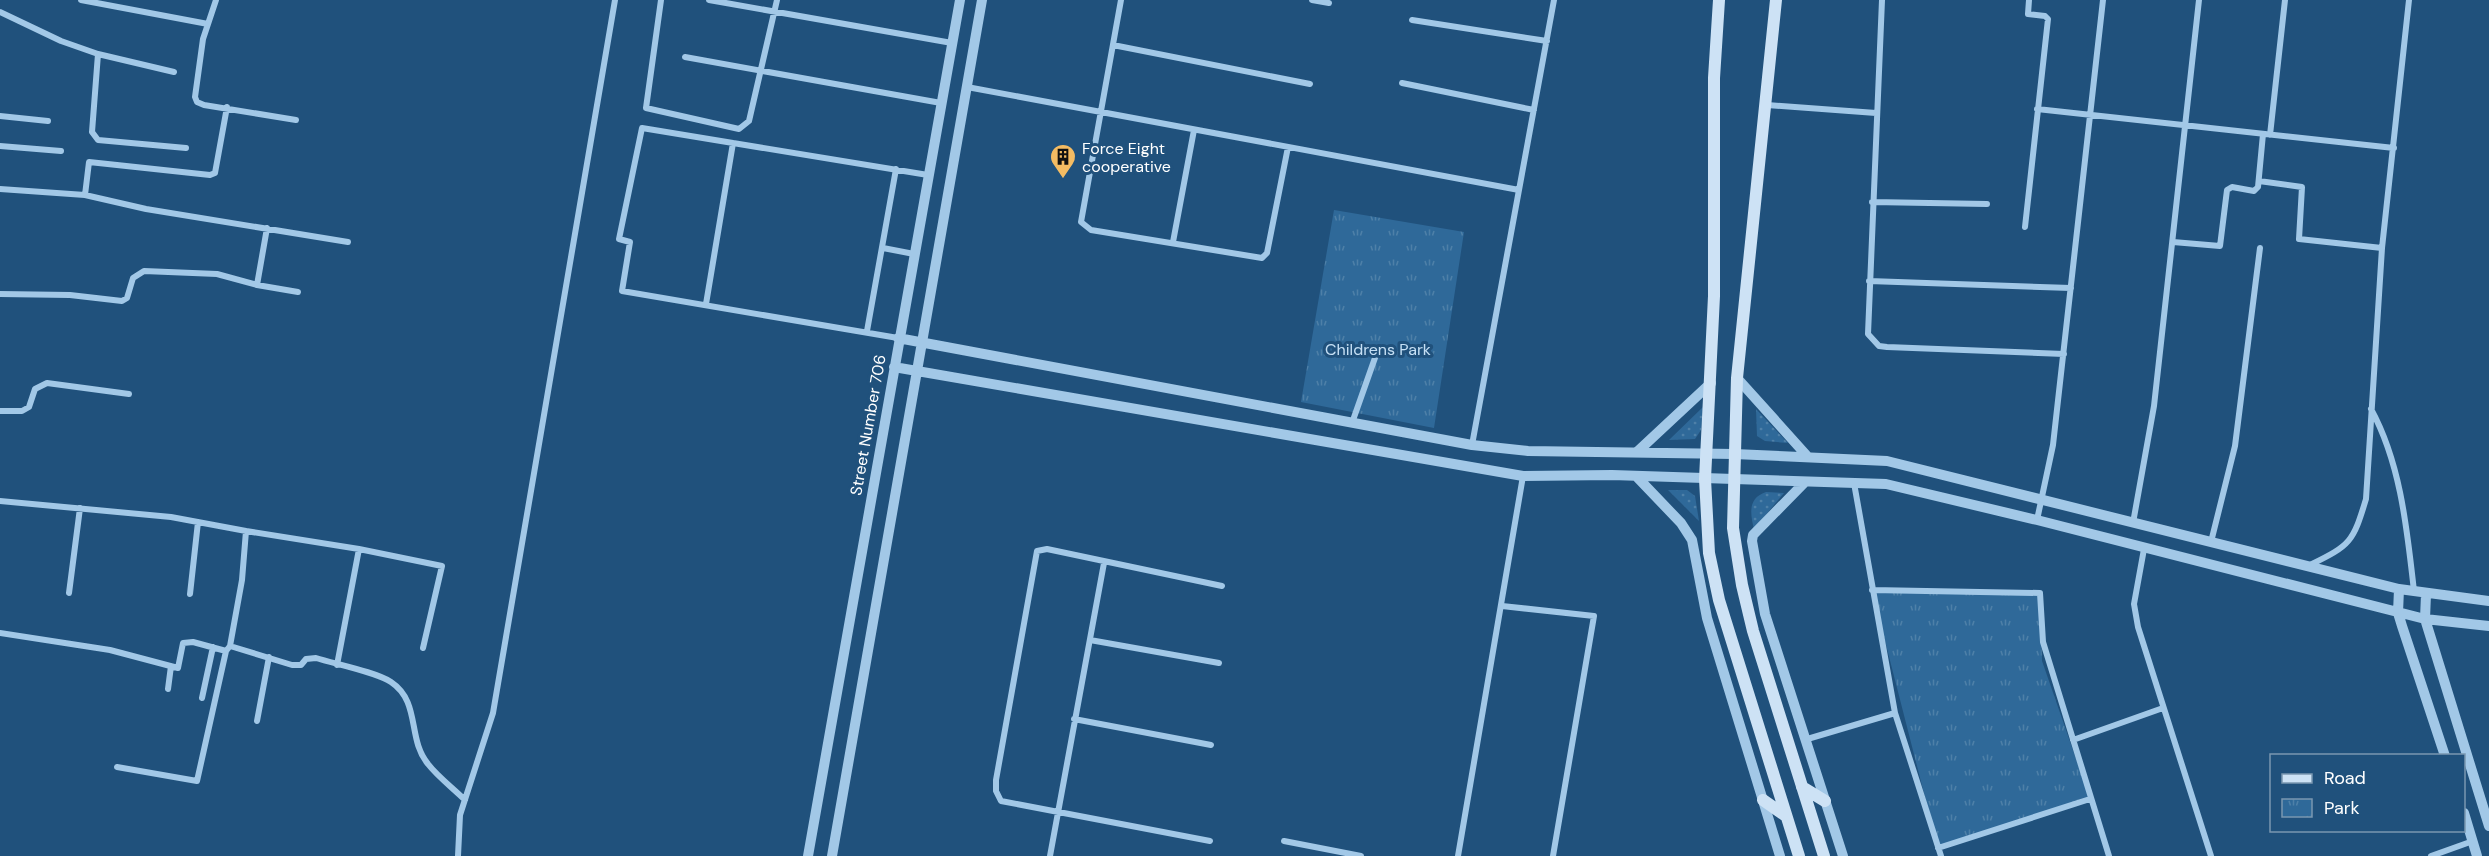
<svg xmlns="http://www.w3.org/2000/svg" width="2489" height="856" viewBox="0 0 2489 856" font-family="'DM Sans',sans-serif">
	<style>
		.grass { fill: url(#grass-dots) }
		.park { fill: url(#park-tufts) }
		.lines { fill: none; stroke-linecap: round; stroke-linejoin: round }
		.minor { stroke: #a2c8e7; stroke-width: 6 }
		.tertiary { stroke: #a2c8e7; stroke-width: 10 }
		.secondary { stroke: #cde2f5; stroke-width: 12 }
		.labels { text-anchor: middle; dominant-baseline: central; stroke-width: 6; stroke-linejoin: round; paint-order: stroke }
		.poi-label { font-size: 16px; fill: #fff; stroke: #20517c; text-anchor: start }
		.park-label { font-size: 16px; fill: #c6e0f5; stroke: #20517c }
		.street-label { font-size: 16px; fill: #fff; stroke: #20517c }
	</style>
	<defs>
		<pattern id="grass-dots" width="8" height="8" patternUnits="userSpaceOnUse" patternTransform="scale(1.5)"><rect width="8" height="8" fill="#2f6999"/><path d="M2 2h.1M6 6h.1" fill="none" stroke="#4e80a8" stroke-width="1.8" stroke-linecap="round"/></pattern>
		<pattern id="park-tufts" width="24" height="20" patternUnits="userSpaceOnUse" patternTransform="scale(1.5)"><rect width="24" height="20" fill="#2f6999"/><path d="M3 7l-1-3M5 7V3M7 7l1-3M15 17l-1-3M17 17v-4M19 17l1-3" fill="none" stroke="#4e80a8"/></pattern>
	</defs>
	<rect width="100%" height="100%" fill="#20517c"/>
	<!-- grass -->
	<path class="grass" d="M 1703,407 L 1701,430 L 1695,439 L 1669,440 Z
		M 1756,409 L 1788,443 L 1765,441 L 1757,436 Z
		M 1668,490 L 1687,490 L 1695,496 L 1699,521 Z
		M 1766,492 L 1784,493 L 1754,529 C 1750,513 1748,498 1766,492 Z"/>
	<!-- park -->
	<path class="park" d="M 1334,210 L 1464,232 L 1434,428 L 1301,402 Z
		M 1872,590 L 2040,593 L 2042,661 L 2090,799 L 1938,848 Z"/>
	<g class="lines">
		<!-- minor -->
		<path class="minor" d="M 81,0 L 208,24
			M 216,0 L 203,39 L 195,97 L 197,102 L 204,105 L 296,120
			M 661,0 L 646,108 L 739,129 L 749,121 L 777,0
			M 709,0 L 952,43
			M 1121,0 L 1081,222 L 1091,230 L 1262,258 L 1267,253 L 1288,147
			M 1312,0 L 1329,3
			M 1882,0 L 1868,334 L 1879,346 L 1887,347 L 2064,354
			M 0,12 L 61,41 L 98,54 L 92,132 L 98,140 L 186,148
			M 1412,20 L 1547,41
			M 1113,45 L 1310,84
			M 98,54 L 174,72
			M 685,57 L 941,103
			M 1402,83 L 1534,110
			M 967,87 L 1519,190
			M 1767,105 L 1876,113
			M 2037,109 L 2394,148
			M 0,116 L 48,121
			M 2270,135 L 2285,0
			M 733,143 L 928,175
			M 0,146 L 61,151
			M 2259,181 L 2302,187 L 2299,239 L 2382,248
			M 0,189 L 85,195 L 146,209 L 348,242
			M 85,195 L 89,162 L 210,175 L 215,173 L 227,107
			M 1872,202 L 1987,204
			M 2025,227 L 2048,19 L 2045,16 L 2028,14 L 2029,0
			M 267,228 L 257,285 L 298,292
			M 1173,242 L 1194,130
			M 2173,242 L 2220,246 L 2227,190 L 2232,187 L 2254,191 L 2258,187 L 2263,134
			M 883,248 L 914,254
			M 1869,281 L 2071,288
			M 0,294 L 70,295 L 122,301 L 127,298 L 133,278 L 144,271 L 217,274 L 257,285
			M 706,304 L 733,143 L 642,128 L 619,239 L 630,242 L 622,291 L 898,338
			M 867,331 L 896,169
			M 2371,409 C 2401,464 2407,530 2414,591
			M 0,411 L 22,411 L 29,407 L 35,389 L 47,383 L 129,394
			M 1352,423 L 1376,355
			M 1472,445 L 1554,0
			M 1854,483 L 1895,713 L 1941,856
			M 0,501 L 171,517 L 246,531
			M 2037,520 L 2053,445 L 2103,0
			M 2133,523 L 2154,406 L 2199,0
			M 2211,542 L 2235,446 L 2260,248
			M 2144,549 L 2134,604 L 2138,627 L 2211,856
			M 2310,565 C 2351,545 2353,542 2366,499 L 2382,248 L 2409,0
			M 1872,590 L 2040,593 L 2043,642 L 2109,856
			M 69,593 L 80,508
			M 190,594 L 198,522
			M 1502,606 L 1594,616 L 1553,856
			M 0,633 L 110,650 L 178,668 L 183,643 L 193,642 L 226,651 L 230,646 L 292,665 L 301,665 L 306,659 L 316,658 C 335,664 376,672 391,682 C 421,702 407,739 428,764 C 438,777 453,788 465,800
			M 1090,640 L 1219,663
			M 230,646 L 242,580 L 246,531 L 359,549 L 442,566 L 423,648
			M 337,665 L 359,549
			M 168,689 L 171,666
			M 202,698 L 213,647
			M 1074,719 L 1211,745
			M 257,721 L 269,657
			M 1804,740 L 1895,713
			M 2073,740 L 2163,708
			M 117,767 L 197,781 L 226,651
			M 1210,841 L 1001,801 L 996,791 L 996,780 L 1037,551 L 1047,549 L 1222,586
			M 1284,841 L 1361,856
			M 1938,848 L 2090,799
			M 458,856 L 460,815 L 493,713 L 615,0
			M 1050,856 L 1104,563
			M 1458,856 L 1523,476
			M 2431,856 L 2473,841"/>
		<!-- tertiary -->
		<path class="tertiary" d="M 898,338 L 1472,445 L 1528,451 L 1734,454 L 1887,461 L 2399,589 L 2489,601
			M 894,367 L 1523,476 L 1612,475 L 1886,484 L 2037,520 L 2425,619 L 2489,626
			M 1737,378 L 1808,457
			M 1637,452 L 1711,383
			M 1637,477 L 1681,523 L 1692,540 L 1707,618 L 1780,856
			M 1805,482 L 1753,535 L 1752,541 L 1765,614 L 1843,856
			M 2399,589 L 2398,613 L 2402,626 L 2445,756
			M 2426,594 L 2425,619 L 2489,826
			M 2464,813 L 2477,856
			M 808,856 L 960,0
			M 832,856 L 982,0"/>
		<!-- secondary -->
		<path class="secondary" d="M 1719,0 L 1714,78 L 1714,296 L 1705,479 L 1709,553 L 1719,600 L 1799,856
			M 1776,0 L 1737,378 L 1733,528 L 1742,585 L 1753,631 L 1824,856
			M 1802,787 L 1825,801
			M 1763,800 L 1786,816"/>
	</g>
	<!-- icons -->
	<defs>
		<symbol id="building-pin" viewBox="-11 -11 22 30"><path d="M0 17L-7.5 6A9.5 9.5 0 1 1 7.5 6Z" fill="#f4bc63" stroke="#20517c"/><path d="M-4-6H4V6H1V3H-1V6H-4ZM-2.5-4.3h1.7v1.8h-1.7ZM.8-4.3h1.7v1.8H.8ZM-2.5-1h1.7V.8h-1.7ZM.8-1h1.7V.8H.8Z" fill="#111"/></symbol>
	</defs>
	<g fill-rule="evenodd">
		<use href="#building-pin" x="1048" y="142" width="30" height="40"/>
	</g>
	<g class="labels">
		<!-- poi labels -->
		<g class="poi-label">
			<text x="1082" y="148">Force Eight<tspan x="1082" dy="18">cooperative</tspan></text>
		</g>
		<!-- park labels -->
		<g class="park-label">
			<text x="1378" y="349">Childrens Park</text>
		</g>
		<!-- street labels -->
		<g class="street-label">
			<text transform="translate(868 425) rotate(-80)">Street Number 706</text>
		</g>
	</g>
	<!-- legend -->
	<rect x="2270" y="754" width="195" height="78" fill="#20517c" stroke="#7997b0" stroke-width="1.5"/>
	<rect x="2282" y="774" width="30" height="9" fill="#cde2f5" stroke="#7997b0" stroke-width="1.5"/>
	<text x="2324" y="784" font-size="18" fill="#ffffff">Road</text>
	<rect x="2282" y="799" width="30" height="18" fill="url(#park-tufts)" stroke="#7997b0" stroke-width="1.5"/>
	<text x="2324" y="814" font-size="18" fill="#ffffff">Park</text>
</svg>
